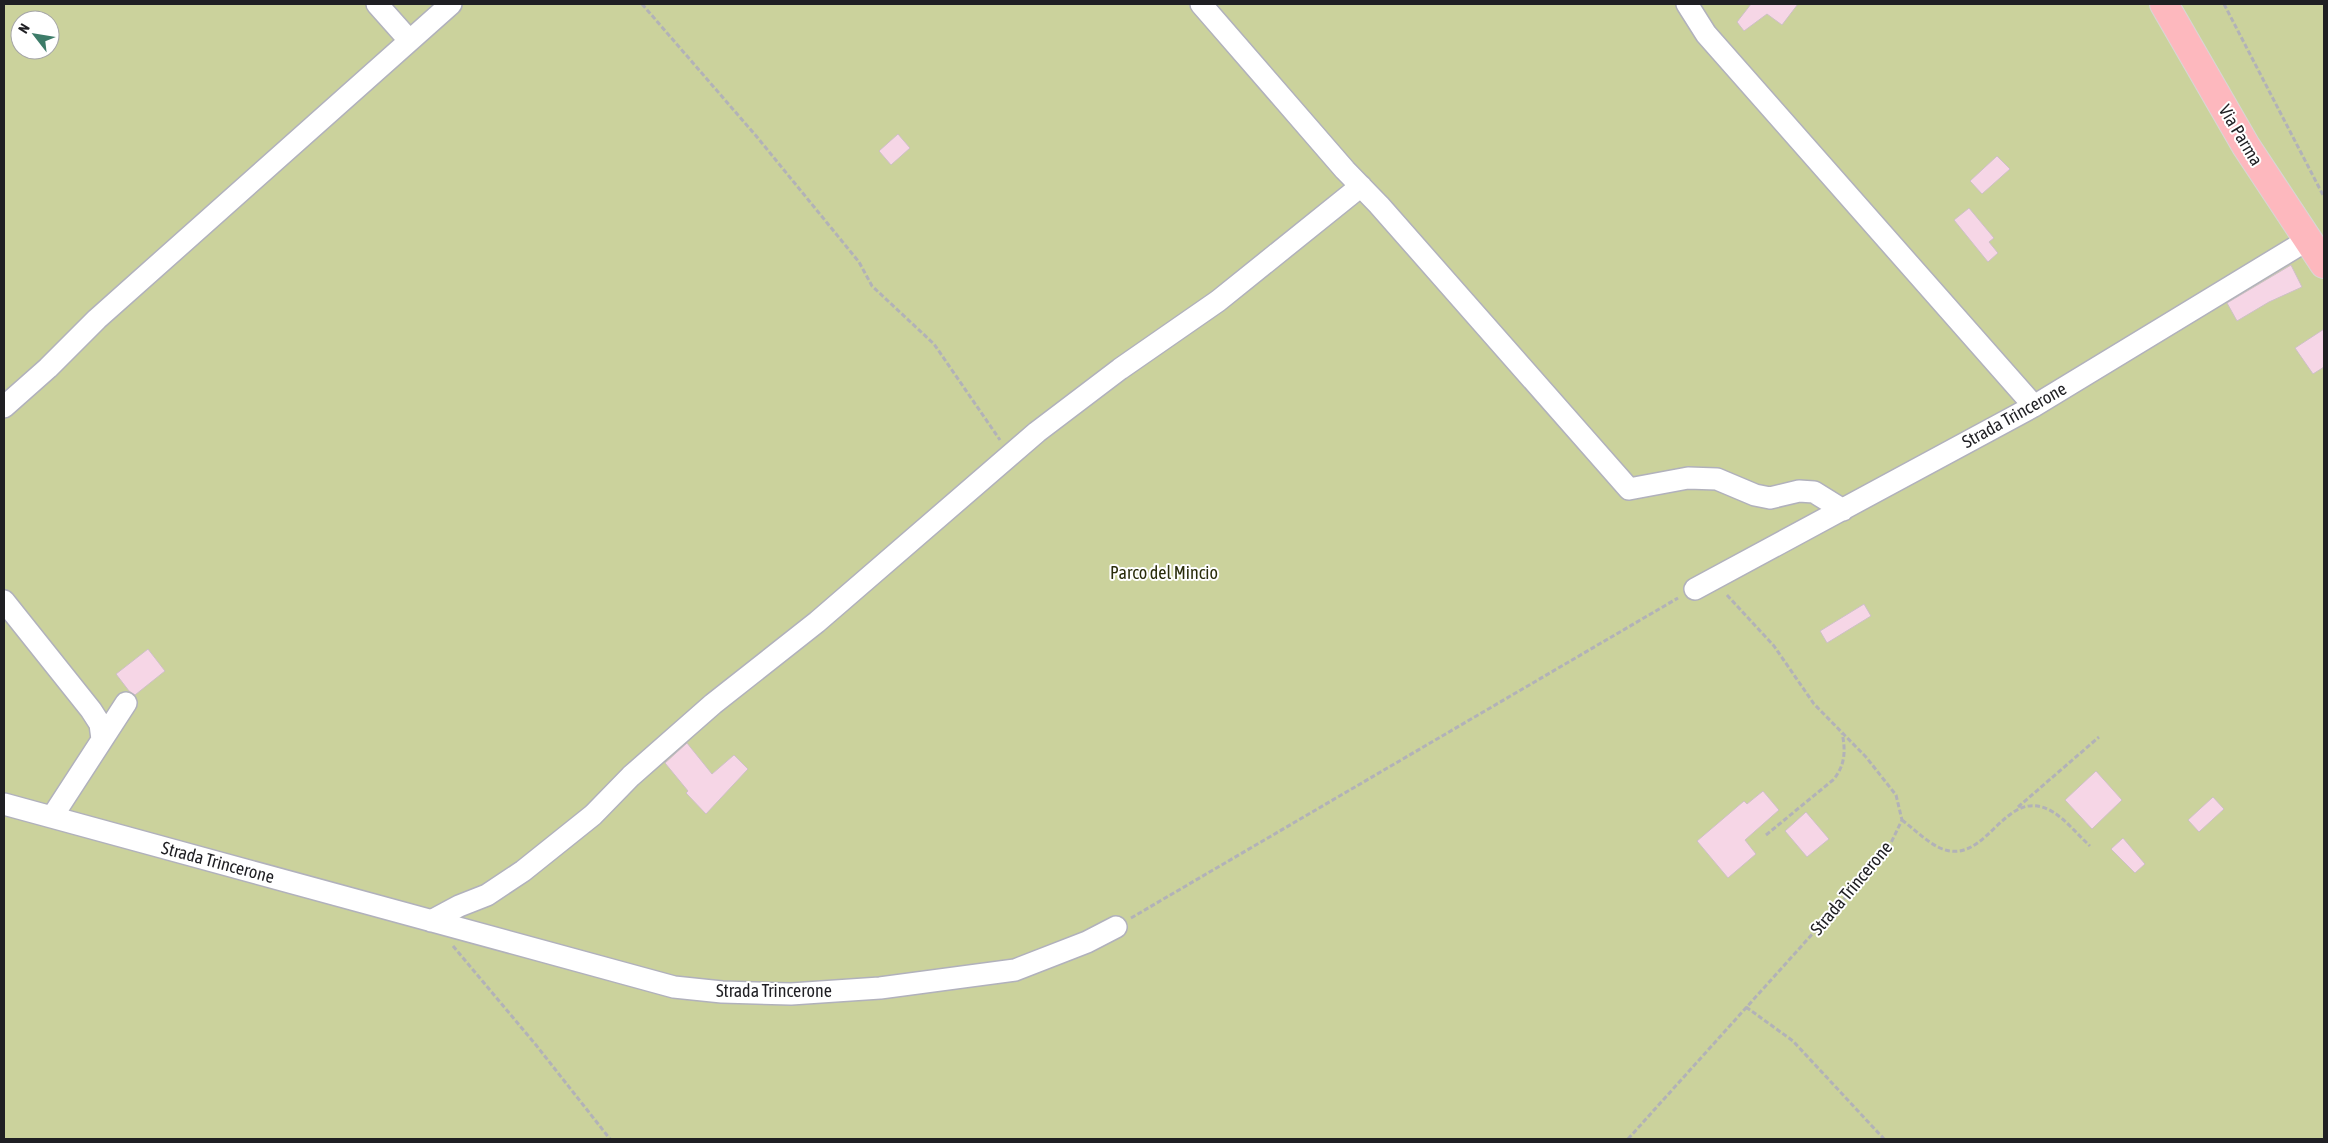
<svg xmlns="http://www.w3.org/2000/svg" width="2328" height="1143" viewBox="0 0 2328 1143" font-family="'Asap Condensed',sans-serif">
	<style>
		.green { fill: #cbd29c; fill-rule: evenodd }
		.building { fill: #f6d6e6; stroke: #cdc0c6 }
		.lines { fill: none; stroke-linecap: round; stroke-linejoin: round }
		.minor-casing { stroke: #b1b1bc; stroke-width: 24 }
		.primary-casing { stroke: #d7d7d7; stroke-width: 30 }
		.path { stroke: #b2b2b8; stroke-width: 3; stroke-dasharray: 5 2.5; stroke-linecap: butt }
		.minor { stroke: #fff; stroke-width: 21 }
		.primary { stroke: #fdb8be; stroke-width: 28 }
		.labels { text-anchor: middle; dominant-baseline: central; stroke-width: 4; stroke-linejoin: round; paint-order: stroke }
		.street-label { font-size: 18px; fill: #1f1f23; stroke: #fff }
		.park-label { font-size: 18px; fill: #2a2d0b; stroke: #fff }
	</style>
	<rect width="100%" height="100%" fill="#f7f7ff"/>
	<!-- green -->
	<path class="green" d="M 4,4 L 2324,4 L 2324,1139 L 4,1139 ZM 20,20 L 50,20 L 50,50 L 20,50 Z"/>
	<!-- building -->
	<path class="building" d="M 1751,4 L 1798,4 L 1782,25 L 1767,14 L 1744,31 L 1737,22 Z
		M 898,134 L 910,148 L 891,165 L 879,151 Z
		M 1997,156 L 2010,169 L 1982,194 L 1970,181 Z
		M 1969,208 L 1994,238 L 1989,242 L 1998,253 L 1988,262 L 1954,220 Z
		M 2291,265 L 2302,287 L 2269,302 L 2237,321 L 2227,303 Z
		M 2324,329 L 2324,367 L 2313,374 L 2295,348 Z
		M 1864,604 L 1871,616 L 1827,643 L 1820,631 Z
		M 148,649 L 165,671 L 135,695 L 129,691 L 116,674 Z
		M 687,743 L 712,774 L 734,755 L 748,769 L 706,814 L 686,793 L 688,791 L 665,763 Z
		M 2096,771 L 2122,800 L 2092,829 L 2065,800 Z
		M 1763,791 L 1779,810 L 1745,840 L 1756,854 L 1728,878 L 1697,841 L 1744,801 L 1747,804 Z
		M 2213,797 L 2224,809 L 2199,832 L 2188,820 Z
		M 1806,812 L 1829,839 L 1807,857 L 1785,831 Z
		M 2123,838 L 2145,864 L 2135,873 L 2111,849 Z"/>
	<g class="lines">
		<defs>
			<path id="minor" d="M 377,4 L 409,40
				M 1201,4 L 1345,170 L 1379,205 L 1629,489 L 1688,478 L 1717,479 L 1755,495 L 1770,498 L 1799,491 L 1814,492 L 1843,510
				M 1687,4 L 1706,34 L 2034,406
				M 4,407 L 48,368 L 97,319 L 451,4
				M 1695,589 L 2034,406 L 2309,239
				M 4,601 L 91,710 L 100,724 L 102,739
				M 4,804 L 674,987 L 722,992 L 791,994 L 880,988 L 1015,970 L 1087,942 L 1116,927
				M 52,817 L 126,703
				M 431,921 L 459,906 L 487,895 L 523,871 L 593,815 L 631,776 L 713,704 L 817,622 L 1037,432 L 1120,369 L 1218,301 L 1361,186"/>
			<path id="primary" d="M 2164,4 L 2246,146 L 2324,264"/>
		</defs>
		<!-- minor casing -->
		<use href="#minor" class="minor-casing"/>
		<!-- primary casing -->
		<use href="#primary" class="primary-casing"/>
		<!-- path -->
		<path class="path" d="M 642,4 L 757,137 L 859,262 L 872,286 L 934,344 L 1000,440
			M 2224,4 L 2324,197
			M 2018,807 L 2099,737
			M 1902,820 C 1914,829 1927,842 1940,848 C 1988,869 2004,782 2053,812 C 2066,820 2078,835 2090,846
			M 1766,835 L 1833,780 C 1845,766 1846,751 1842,733
			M 1131,918 L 1678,598
			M 453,946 L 536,1045 L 610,1139
			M 1746,1007 L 1793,1041 L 1884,1139
			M 1628,1139 L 1887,851 L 1902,820 L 1896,795 L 1866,757 L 1814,704 L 1774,646 L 1726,594"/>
		<!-- minor -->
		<use href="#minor" class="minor"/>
		<!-- primary -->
		<use href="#primary" class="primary"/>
	</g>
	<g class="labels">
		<!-- street labels -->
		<g class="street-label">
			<text transform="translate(2241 135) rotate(59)">Via Parma</text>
			<text transform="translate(2014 415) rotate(-29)">Strada Trincerone</text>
			<text transform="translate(218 862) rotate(15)">Strada Trincerone</text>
			<text transform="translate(1851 888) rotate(-50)">Strada Trincerone</text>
			<text x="774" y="990">Strada Trincerone</text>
		</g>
		<!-- park labels -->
		<g class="park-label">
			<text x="1164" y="572">Parco del Mincio</text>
		</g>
	</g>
	<!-- border -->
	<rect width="2328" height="1143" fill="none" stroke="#1f1f23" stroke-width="10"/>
	<!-- north arrow -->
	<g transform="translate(35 35) rotate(301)"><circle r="24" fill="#ffffff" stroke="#a5a5a7"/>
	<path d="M0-4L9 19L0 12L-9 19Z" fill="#3d7c69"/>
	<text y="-8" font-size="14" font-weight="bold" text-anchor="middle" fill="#1f1f23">N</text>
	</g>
</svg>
